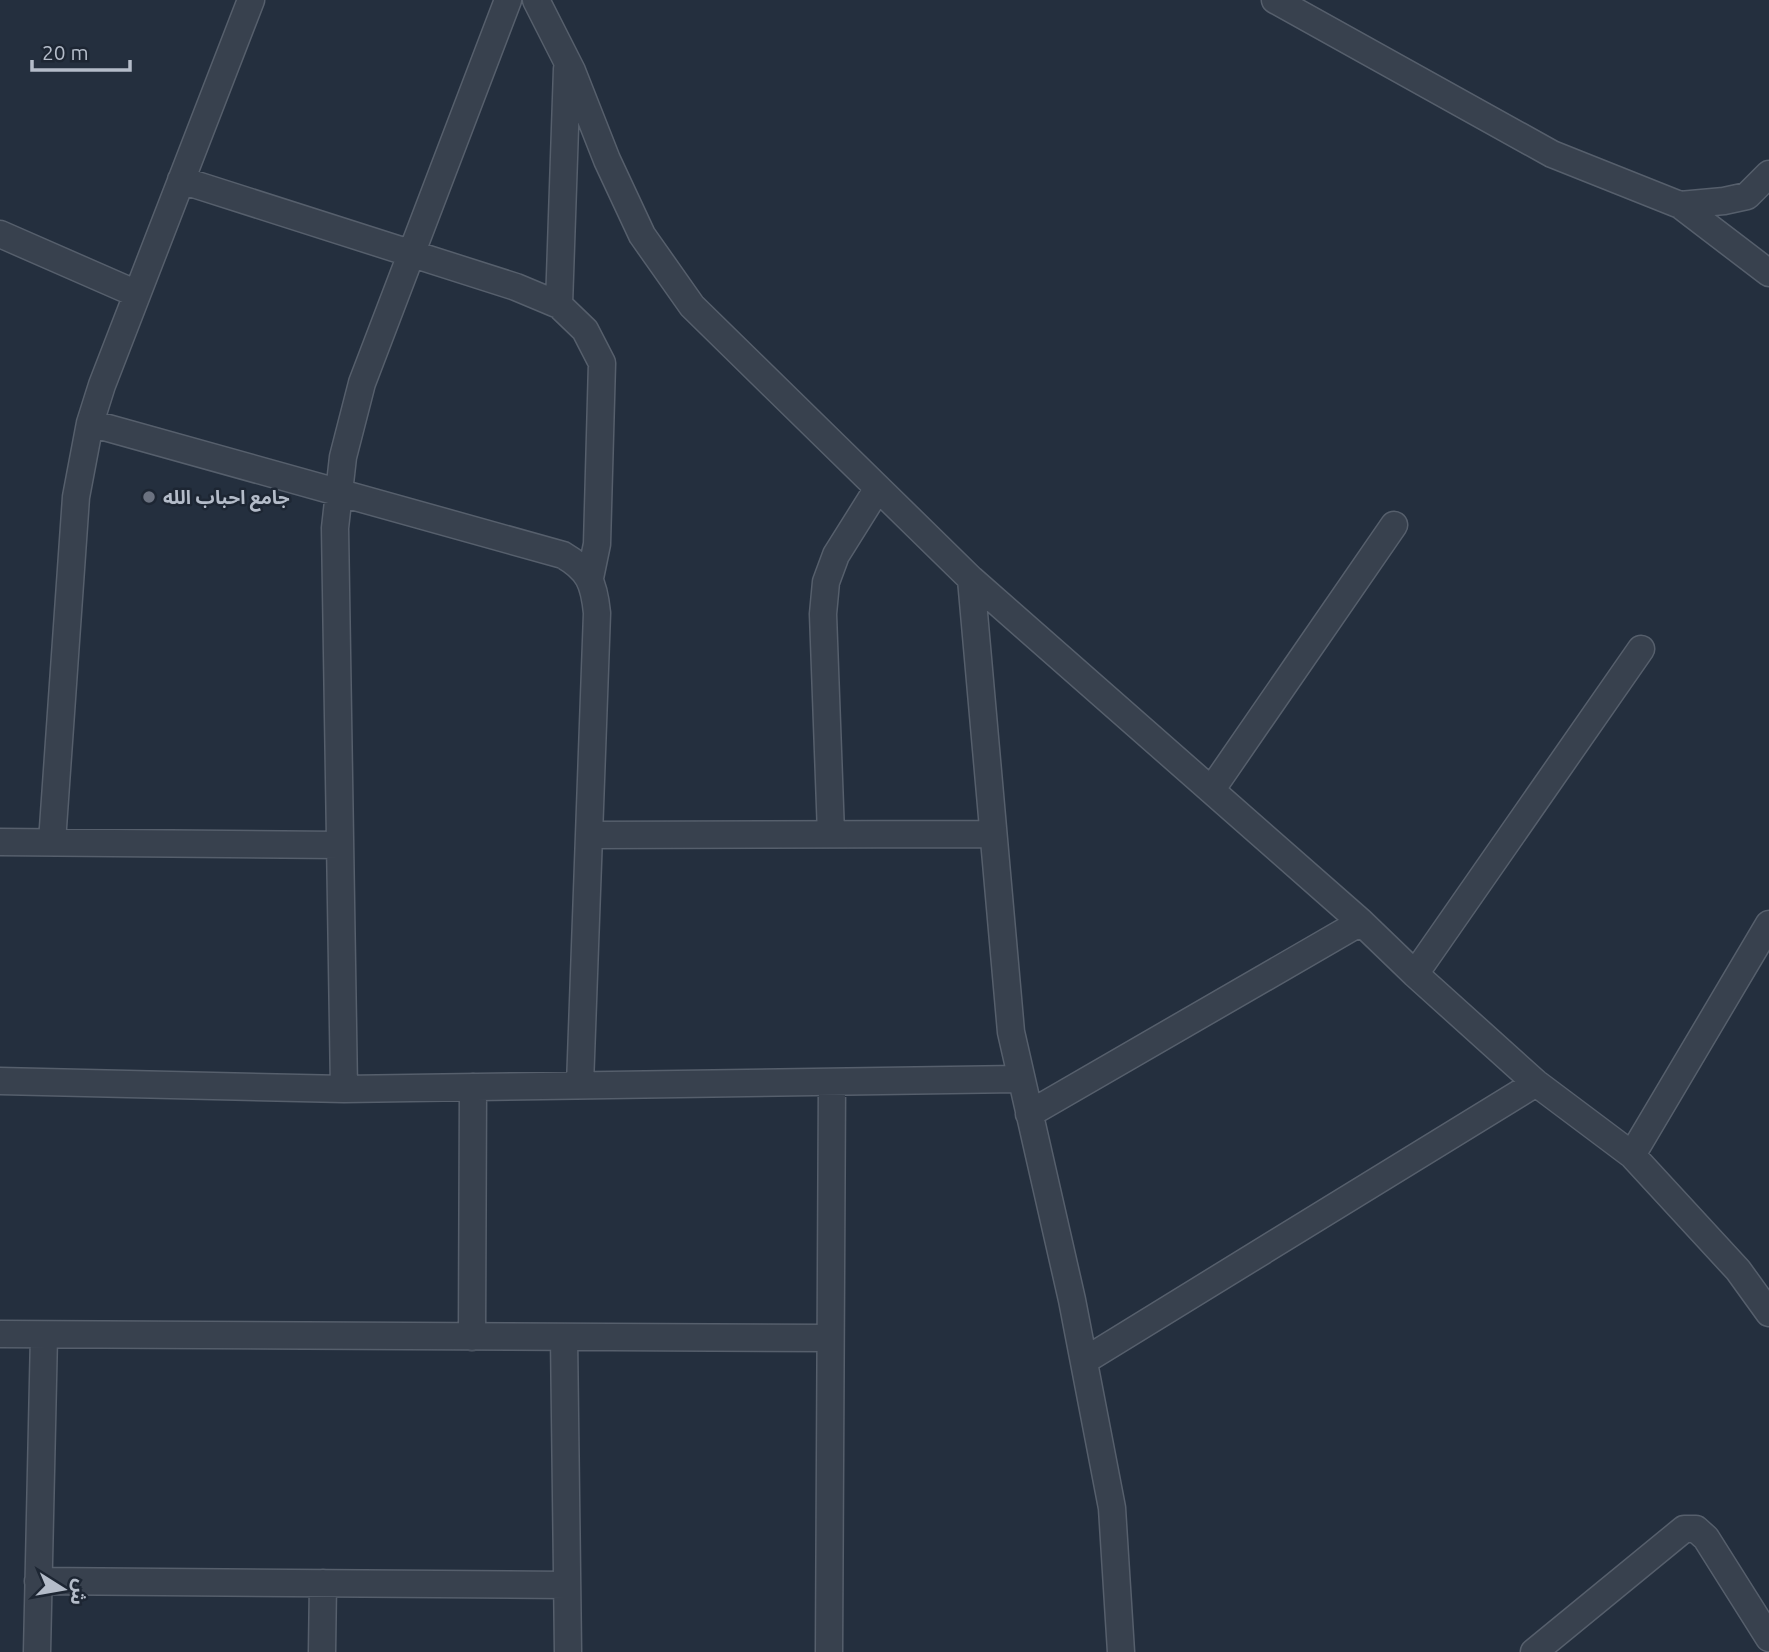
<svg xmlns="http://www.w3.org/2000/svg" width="1769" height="1652" viewBox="0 0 1769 1652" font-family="Ubuntu,'Noto Sans Arabic',sans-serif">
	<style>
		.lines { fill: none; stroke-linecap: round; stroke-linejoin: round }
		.minor-casing { stroke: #565f6c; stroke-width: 29 }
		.minor { stroke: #38414e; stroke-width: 26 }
		.worship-dot { fill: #6b7280; stroke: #1d2633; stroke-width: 2.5 }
		.labels { text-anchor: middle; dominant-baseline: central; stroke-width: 5; stroke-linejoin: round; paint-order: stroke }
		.poi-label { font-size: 19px; font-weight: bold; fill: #b4bcc9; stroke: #1d2633; text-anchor: start }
	</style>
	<rect width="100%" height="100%" fill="#242f3e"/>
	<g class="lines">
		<defs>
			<path id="minor" d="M 536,0 L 572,71 L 607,160 L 642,235 L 692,306 L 971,579 L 1011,1032 L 1072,1300 L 1112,1508 L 1121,1652
				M 1275,0 L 1552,154 L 1680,205 L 1769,273
				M 181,180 L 516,287 L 559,305 L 585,330 L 602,363 L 597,544 L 590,578
				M 1680,205 L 1724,201 L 1747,196 L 1769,174
				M 0,234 L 137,294
				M 559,305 L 567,69
				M 90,423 L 563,555 C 589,570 594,583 597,613 L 580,1085
				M 971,579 L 1361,922 L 1415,974 L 1536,1083 L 1632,1155 L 1738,1270 L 1769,1313
				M 1212,789 L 1394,525
				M 831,834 L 823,614 L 826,582 L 836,555 L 878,488
				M 589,835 L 993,834
				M 0,842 L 340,845
				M 52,842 L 76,497 L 90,423 L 102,385 L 251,0
				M 1415,974 L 1641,649
				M 0,1081 L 344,1089 L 1021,1079
				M 344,1089 L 335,528 L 343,457 L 362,383 L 508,0
				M 1029,1114 L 1361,922
				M 1632,1155 L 1769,924
				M 0,1334 L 830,1338
				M 472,1337 L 473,1087
				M 564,1337 L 568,1652
				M 1084,1361 L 1536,1083
				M 38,1581 L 567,1585
				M 37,1652 L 44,1335
				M 322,1652 L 323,1583
				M 829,1652 L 832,1082
				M 1534,1652 L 1684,1529 L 1696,1529 L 1706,1538 L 1769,1638"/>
		</defs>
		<!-- minor casing -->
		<use href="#minor" class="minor-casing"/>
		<!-- minor -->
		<use href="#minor" class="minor"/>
	</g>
	<!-- markers -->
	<circle class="worship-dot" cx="149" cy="497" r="7"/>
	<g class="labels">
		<!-- poi labels -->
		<g class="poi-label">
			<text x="163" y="497">جامع احباب الله</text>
		</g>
	</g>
	<!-- north arrow -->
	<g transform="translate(63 1589) rotate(101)" stroke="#1d2633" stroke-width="5" paint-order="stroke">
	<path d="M0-5L12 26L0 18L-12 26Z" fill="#b4bcc9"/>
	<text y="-10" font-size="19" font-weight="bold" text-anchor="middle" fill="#b4bcc9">ش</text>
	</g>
	<!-- scale -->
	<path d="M32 60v10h98v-10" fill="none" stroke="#b4bcc9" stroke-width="3.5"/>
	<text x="42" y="60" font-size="21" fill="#b4bcc9" stroke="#1d2633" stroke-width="5" paint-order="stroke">20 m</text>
</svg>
